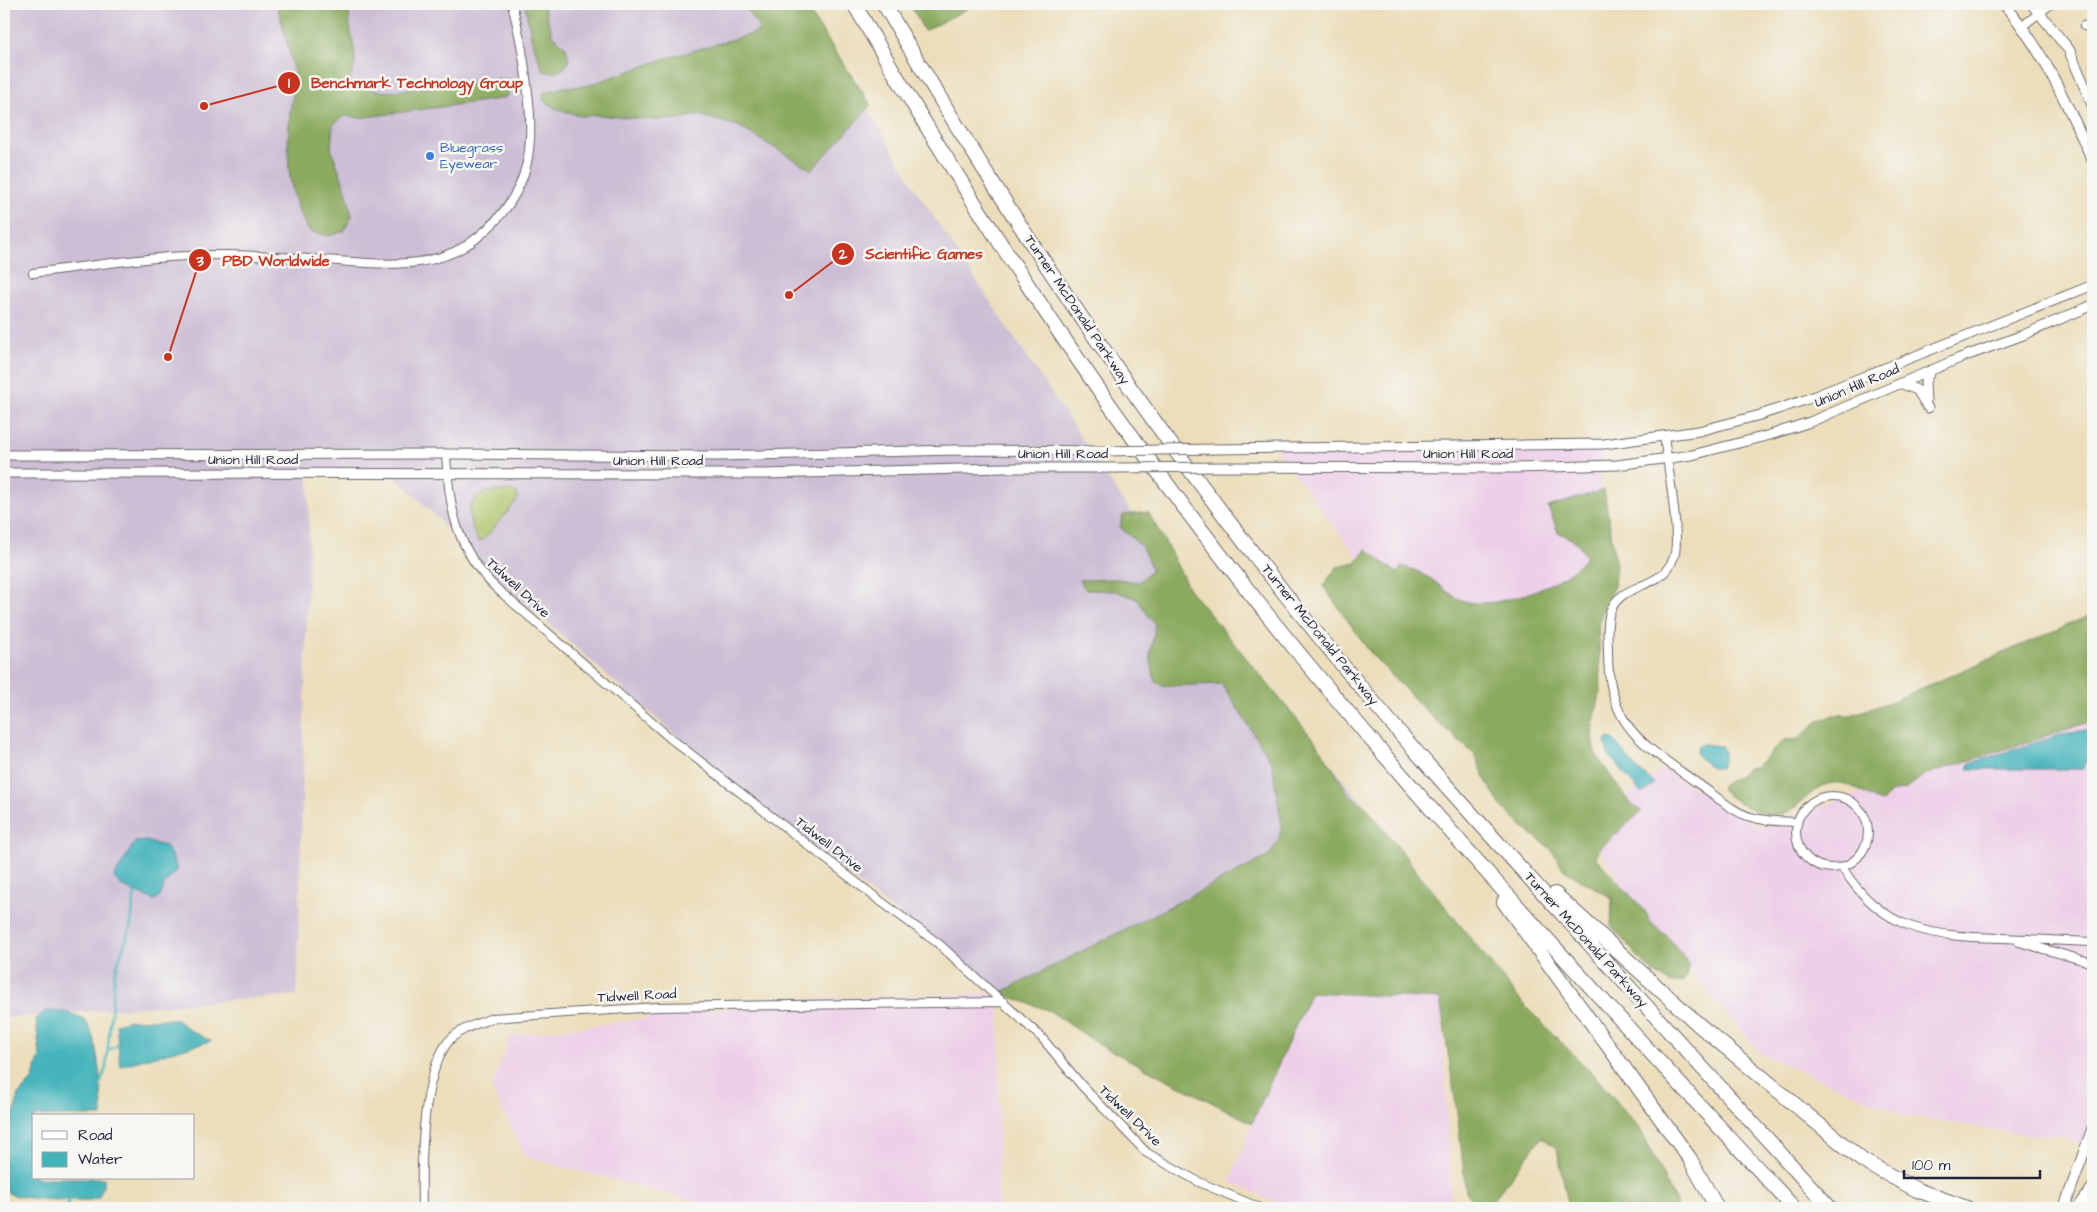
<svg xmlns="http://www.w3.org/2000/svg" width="2097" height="1212" viewBox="0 0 2097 1212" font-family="'Architects Daughter',sans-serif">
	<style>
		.built { fill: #edd0e8 }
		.industrial { fill: #ccbed4 }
		.green { fill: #afc56a; stroke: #687452 }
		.forest { fill: #8baa5e; stroke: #56664c }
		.water { fill: #44b4bb; stroke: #336b7b }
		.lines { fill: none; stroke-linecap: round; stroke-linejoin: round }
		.stream { stroke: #44b4bb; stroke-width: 2.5 }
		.minor-casing { stroke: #696468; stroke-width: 10 }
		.tertiary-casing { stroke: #696468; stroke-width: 11 }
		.secondary-casing { stroke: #696468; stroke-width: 12 }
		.motorway-casing { stroke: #696468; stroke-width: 16 }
		.minor { stroke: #fff; stroke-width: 8 }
		.tertiary { stroke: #fff; stroke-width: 9 }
		.secondary { stroke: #fff; stroke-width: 10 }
		.motorway { stroke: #fff; stroke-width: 14 }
		.tertiary-bridge-casing { stroke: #696468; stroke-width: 11; stroke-linecap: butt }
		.tertiary-bridge { stroke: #fff; stroke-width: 9 }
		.shop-dot { fill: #3f7fe0; stroke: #f6f6f2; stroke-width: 2 }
		.labels { text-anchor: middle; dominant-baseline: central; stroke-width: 5; stroke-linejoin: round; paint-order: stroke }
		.shop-label { font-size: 14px; fill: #366cbe; stroke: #f6f6f2; text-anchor: start }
		.street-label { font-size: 14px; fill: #22223b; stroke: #f6f6f2 }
		.leader { fill: none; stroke: #c8321e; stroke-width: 2 }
		.callout-dot { fill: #c8321e; stroke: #f6f6f2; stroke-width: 2 }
		.mark-label { font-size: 15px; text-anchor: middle; font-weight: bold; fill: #fff }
		.callout-label { font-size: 15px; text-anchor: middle; font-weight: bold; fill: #c8321e; stroke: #f6f6f2; stroke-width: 5; stroke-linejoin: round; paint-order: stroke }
	</style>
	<rect width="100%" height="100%" fill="#f6f6f2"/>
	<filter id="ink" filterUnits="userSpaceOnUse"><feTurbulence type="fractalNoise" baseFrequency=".02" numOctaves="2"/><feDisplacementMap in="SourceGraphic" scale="10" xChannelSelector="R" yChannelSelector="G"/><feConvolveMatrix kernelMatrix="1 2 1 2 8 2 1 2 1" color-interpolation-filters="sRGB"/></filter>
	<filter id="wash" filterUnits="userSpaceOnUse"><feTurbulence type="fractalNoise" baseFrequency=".0096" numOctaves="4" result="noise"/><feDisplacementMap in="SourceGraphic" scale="20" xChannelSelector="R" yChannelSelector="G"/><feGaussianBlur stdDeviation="1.12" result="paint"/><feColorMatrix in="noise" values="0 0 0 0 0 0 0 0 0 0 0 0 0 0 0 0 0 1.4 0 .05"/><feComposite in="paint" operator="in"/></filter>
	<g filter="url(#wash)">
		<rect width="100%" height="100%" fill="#ecdebb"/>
		<!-- built -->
		<path class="built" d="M 1275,448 L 1603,450 L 1594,599 L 1429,652 Z
			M 2093,721 L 2093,1154 L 2062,1135 L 2031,1135 L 1906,1116 L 1761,1054 L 1629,897 L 1600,848 L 1581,829 L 1663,769 L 1758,827 L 1918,774 Z
			M 1311,992 L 1441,999 L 1452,1208 L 1289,1208 L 1230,1182 L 1252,1123 Z
			M 1000,993 L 998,1208 L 722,1208 L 526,1157 L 491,1088 L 510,1036 L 799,999 Z"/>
		<!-- industrial -->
		<path class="industrial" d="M 4,4 L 806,4 L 919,195 L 1172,574 L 1366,807 L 1000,993 L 730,783 L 500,581 L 387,468 L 309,470 L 309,532 L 297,995 L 4,1018 Z"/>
		<!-- green -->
		<path class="green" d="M 512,491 L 517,493 L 518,498 L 515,503 L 485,538 L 479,542 C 470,527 462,501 484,493 C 491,490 503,492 512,491 Z"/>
		<!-- forest -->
		<path class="forest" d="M 277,4 L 351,4 C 345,22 356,43 355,62 C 354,68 351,74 350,81 L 356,87 L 387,92 L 499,79 L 510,79 L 508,96 L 499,99 L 359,118 L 344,116 L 333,125 L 331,148 L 346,190 L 352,216 L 344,231 L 329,236 L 310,232 C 287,198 286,154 290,113 C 291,102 295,90 294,79 C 293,58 282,26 277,4 Z
			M 525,4 L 543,4 L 553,36 L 566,47 L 569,61 C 563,72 556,74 543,71 L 531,38 Z
			M 746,4 L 804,4 L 871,105 L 812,170 L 738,126 L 698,115 L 678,119 L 655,120 L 598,115 L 580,116 L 555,108 L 543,100 L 543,93 L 564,87 L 586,86 L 664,59 L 755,33 L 760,28 L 751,17 Z
			M 910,4 L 977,4 L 924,31 Z
			M 1604,490 L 1616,565 L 1614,586 L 1606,601 L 1598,625 L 1601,690 L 1592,730 L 1594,750 L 1601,762 L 1631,805 L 1642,811 L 1600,848 L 1596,858 L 1645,911 L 1651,923 L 1667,936 L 1682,954 L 1689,965 L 1687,977 L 1682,982 L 1670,983 L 1649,969 L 1611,926 L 1612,898 L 1564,870 L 1551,849 L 1520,825 L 1501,806 L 1487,783 L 1475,755 L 1431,716 L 1372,655 L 1323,586 L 1337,567 L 1356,563 L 1366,549 L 1397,573 L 1402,566 C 1410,569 1419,571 1426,576 C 1440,584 1452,599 1468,602 C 1500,609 1567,583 1586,557 L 1578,543 L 1558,532 L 1548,507 Z
			M 1148,512 L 1168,547 L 1189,589 L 1319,746 L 1348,793 L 1366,807 L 1523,1004 L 1590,1071 L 1639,1127 L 1679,1208 L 1569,1208 L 1557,1149 L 1542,1137 L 1487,1208 L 1483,1208 L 1466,1193 L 1458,1119 L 1440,999 L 1311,992 L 1252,1123 L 1100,1045 L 1050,1011 L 1000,993 L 1269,856 L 1278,842 L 1282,826 L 1272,763 L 1222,684 L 1165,686 L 1155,682 L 1150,655 L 1155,625 L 1137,599 L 1115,591 L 1086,590 L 1079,580 L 1116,579 L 1139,582 L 1152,570 L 1142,547 L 1120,527 L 1123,515 Z
			M 2093,614 L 2093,721 L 1924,775 L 1906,789 L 1892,792 L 1882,802 C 1867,798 1856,785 1840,783 C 1820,781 1808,797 1794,808 C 1773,825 1738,804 1721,790 L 1722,785 L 1738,776 L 1748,768 L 1756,767 L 1784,740 L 1799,739 L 1815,723 L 1833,715 L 1851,715 L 1890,702 Z"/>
		<!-- water -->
		<path class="water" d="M 2093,728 L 2093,761 L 2085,762 L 2083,769 L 1968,769 L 1970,763 L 2057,736 Z
			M 1609,738 L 1613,739 L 1636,768 L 1653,782 L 1653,785 L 1647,791 L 1641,793 L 1608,754 L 1605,742 Z
			M 1704,744 L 1721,746 C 1726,753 1725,761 1720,768 C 1711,769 1700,760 1696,753 L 1698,746 Z
			M 145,841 L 165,846 L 172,856 L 177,869 L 164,885 L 160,897 L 154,900 L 121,886 L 114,877 L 135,842 Z
			M 45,1011 C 57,1011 76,1012 85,1021 C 99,1035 102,1096 102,1116 L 34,1116 L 34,1178 L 104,1178 L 104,1184 L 99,1197 L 91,1200 C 63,1200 36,1201 9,1194 L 4,1186 L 4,1151 L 19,1094 L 32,1080 L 40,1056 L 36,1019 Z
			M 175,1019 L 193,1032 L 211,1041 L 120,1066 L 116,1024 L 129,1020 Z"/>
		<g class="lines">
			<!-- stream -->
			<path class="stream" d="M 108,1050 L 118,1045
				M 100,1084 L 106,1067 L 115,972 L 131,925 L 135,890
				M 67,1208 L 69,1200"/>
		</g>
	</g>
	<g filter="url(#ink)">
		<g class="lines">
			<defs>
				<path id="minor" d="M 2084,26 L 2093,24
					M 2021,27 L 2051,4
					M 33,273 C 98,265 163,254 229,255 C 261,256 292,257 323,260 C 354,262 387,266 418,262 C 443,259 467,248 485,231 C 532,189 535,143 527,85 C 524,58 519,31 512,4
					M 1664,436 C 1667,460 1681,538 1674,557 C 1661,592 1622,580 1610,612 C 1606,624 1608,641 1608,653 C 1608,727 1643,744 1697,783 C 1714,794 1732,812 1751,817 C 1766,822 1782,821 1797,822
					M 446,454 C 449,508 456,549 496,588 L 670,738 L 879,900 L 939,944 L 1042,1038 L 1083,1087 L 1147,1153 L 1199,1182 L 1260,1208
					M1796 832a36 36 0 1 1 72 0a36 36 0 1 1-72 0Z
					M 1842,867 C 1882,932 1931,936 2001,938 C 2032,939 2063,941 2093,942
					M 2019,942 L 2093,963
					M 422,1208 C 421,1165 421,1077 448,1042 C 458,1029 478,1024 492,1018 L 657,1007 L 1004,1002"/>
				<path id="tertiary" d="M 1900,383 L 1917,390 L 1928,408
					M 1926,401 L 1925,382 L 1931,370
					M 1214,449 L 1604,444 L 1699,431 L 1760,415 L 1805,400 L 2093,285
					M 4,455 L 446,454 L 717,456 L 955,450 L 1105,451
					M 1227,467 L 1515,468 L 1617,465 L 1692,455 L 1770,435 L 1810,422 L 1960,358 L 2023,335 L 2093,305
					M 4,473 L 764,474 L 1004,468 L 1117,468"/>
				<path id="secondary" d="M 2004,4 C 2044,50 2068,107 2093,161
					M 2032,4 L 2069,50 L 2093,106
					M 2089,307 L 2093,306
					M 2064,1208 L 2093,1127
					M 2078,1208 L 2093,1187"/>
				<path id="motorway" d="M 854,4 C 982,226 1125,440 1287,639 C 1448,836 1622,1021 1794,1208
					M 884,4 C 1018,235 1170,456 1340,662 C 1412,750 1489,833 1565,917 C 1653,1014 1741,1111 1830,1208
					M 1555,894 L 1699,1025 L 1863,1161 L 1917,1190 L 1967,1208
					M 1504,902 L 1690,1159 L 1717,1208"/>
			</defs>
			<!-- minor casing -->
			<use href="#minor" class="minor-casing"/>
			<!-- tertiary casing -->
			<use href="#tertiary" class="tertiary-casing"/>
			<!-- secondary casing -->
			<use href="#secondary" class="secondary-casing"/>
			<!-- motorway casing -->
			<use href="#motorway" class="motorway-casing"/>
			<!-- minor -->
			<use href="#minor" class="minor"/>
			<!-- tertiary -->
			<use href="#tertiary" class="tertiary"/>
			<!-- secondary -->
			<use href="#secondary" class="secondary"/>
			<!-- motorway -->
			<use href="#motorway" class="motorway"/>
			<defs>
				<path id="tertiary-bridge" d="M 1105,451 L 1214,449
					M 1117,468 L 1227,467"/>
			</defs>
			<!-- tertiary-bridge casing -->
			<use href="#tertiary-bridge" class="tertiary-bridge-casing"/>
			<!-- tertiary-bridge -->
			<use href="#tertiary-bridge" class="tertiary-bridge"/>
		</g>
	</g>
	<!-- markers -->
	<circle class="shop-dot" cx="430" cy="156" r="5"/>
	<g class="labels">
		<!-- shop labels -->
		<g class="shop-label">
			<text x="440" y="148">Bluegrass<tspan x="440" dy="16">Eyewear</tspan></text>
		</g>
		<!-- street labels -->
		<g class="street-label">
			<text transform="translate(1077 310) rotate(56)">Turner McDonald Parkway</text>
			<text transform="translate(1857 386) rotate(-23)">Union Hill Road</text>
			<text x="1063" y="454">Union Hill Road</text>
			<text x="1468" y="454">Union Hill Road</text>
			<text x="253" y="460">Union Hill Road</text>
			<text x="658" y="461">Union Hill Road</text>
			<text transform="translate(518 588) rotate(43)">Tidwell Drive</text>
			<text transform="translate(1320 635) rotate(51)">Turner McDonald Parkway</text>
			<text transform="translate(829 845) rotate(38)">Tidwell Drive</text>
			<text transform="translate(1586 940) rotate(48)">Turner McDonald Parkway</text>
			<text transform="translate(637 996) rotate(-3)">Tidwell Road</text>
			<text transform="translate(1130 1116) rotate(44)">Tidwell Drive</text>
		</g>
	</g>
	<!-- callouts -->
	<path class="leader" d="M204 106L289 83M789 295L843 254M168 357L200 260"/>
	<g class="callout-dot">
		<circle cx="204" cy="106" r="5"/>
		<circle cx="789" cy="295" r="5"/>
		<circle cx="168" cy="357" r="5"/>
		<circle cx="289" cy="83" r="12"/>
		<circle cx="843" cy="254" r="12"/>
		<circle cx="200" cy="260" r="12"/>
	</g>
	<g class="mark-label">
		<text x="289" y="88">1</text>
		<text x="843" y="259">2</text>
		<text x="200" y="266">3</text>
	</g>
	<g class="callout-label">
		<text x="417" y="88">Benchmark Technology Group</text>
		<text x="924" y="259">Scientific Games</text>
		<text x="276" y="266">PBD Worldwide</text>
	</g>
	<!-- margin -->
	<rect width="2097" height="1212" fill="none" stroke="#f6f6f2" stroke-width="20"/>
	<!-- legend -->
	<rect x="32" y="1114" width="162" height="65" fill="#f6f6f2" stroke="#a1a1a9"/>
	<rect x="42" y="1131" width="25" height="8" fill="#ffffff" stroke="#a1a1a9"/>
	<text x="78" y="1140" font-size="15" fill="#22223b">Road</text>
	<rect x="42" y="1152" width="25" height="15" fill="#44b4bb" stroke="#a1a1a9"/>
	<text x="78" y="1164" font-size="15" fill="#22223b">Water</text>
	<!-- scale -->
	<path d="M1904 1170v8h136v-8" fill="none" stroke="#22223b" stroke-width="2.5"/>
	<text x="1912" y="1170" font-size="15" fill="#22223b" stroke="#f6f6f2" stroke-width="4" paint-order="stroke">100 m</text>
</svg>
